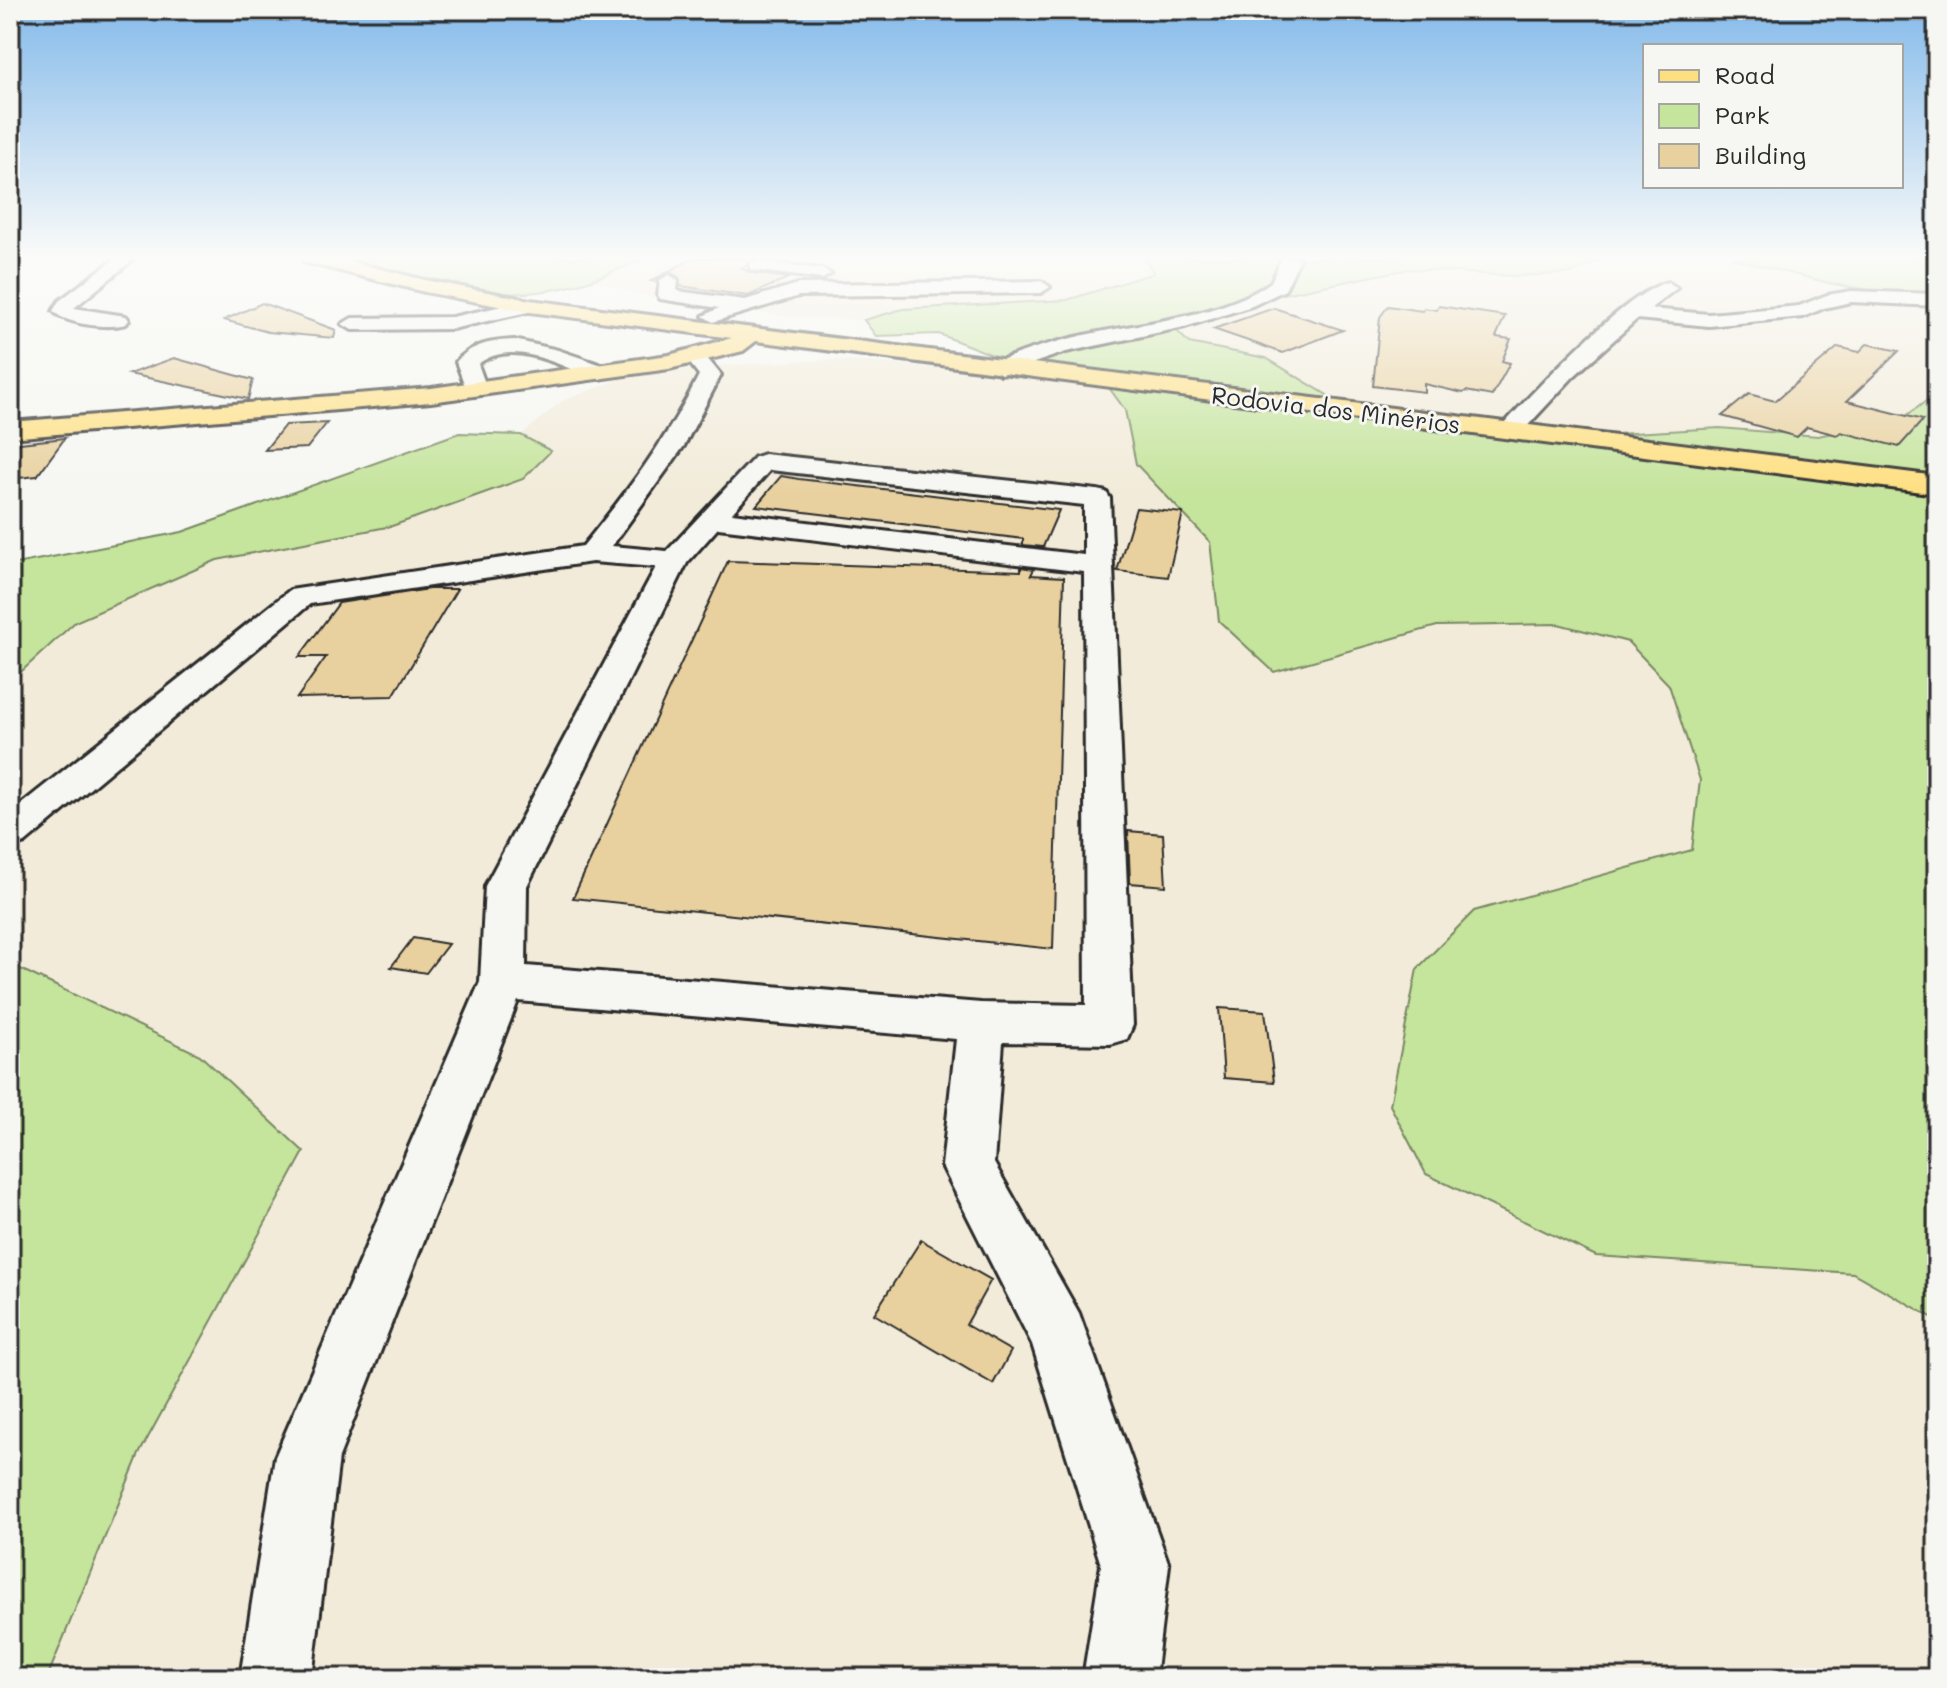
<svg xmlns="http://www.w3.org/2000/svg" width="1947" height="1688" viewBox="0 0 1947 1688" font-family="Mali,sans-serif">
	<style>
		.built { fill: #f2ebd9 }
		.green { fill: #c5e49c; stroke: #788864; stroke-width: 2 }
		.building { fill: #e9d19f; stroke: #2b2b2b; stroke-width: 2 }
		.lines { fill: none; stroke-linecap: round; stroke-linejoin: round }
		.minor-casing { stroke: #2b2b2b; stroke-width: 6 }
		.major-casing { stroke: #2b2b2b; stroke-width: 6 }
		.minor { fill: #f6f6f2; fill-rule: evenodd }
		.major { fill: #fedf80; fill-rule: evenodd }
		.labels { text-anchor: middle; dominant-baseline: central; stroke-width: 6; stroke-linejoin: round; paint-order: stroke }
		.far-street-label { font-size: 24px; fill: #2b2b2b; stroke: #f6f6f2 }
	</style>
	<rect width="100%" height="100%" fill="#f6f6f2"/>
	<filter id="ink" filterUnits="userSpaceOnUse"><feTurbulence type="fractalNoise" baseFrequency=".0125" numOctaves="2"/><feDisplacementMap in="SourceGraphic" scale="16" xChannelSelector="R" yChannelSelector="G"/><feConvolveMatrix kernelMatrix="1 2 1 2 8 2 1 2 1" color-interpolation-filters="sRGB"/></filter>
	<g filter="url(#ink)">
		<!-- built -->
		<path class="built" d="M 645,258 L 1144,258 L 1155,273 L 1067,300 L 903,309 L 864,320 L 790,317 L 652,298 L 593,280 Z
			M 1606,258 L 1736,259 L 1833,284 L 1937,301 L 1937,393 L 1902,419 L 1818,436 L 1720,428 L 1614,434 L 1550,431 L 1391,411 L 1334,399 L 1266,358 L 1189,343 L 1163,317 L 1409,269 L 1513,276 L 1573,273 Z
			M 823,360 L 887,363 L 1107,385 L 1125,410 L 1136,464 L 1210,542 L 1219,621 L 1274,671 L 1437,626 L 1558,624 L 1628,642 L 1669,685 L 1700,781 L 1692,850 L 1474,911 L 1596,1256 L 1853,1273 L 1937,1320 L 1937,1678 L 47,1678 L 139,1454 L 10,964 L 10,682 L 75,622 L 217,560 L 392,526 L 550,451 L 521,435 L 562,401 L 620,379 L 711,366 Z"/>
		<!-- green -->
		<path class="green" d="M 337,258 L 645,258 C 616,270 588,284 557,289 C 481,304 409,280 337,258 Z
			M 1144,258 L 1606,258 L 1573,273 L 1513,276 L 1409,269 L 1164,318 L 1189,343 L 1266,358 L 1334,399 L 1391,411 L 1550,431 L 1615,434 L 1720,428 L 1818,436 L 1902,419 L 1937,393 L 1937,1320 L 1853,1273 L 1596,1256 L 1426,1174 L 1390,1105 L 1417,969 L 1474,911 L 1692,850 L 1700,780 L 1669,685 L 1628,642 L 1558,624 L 1437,626 L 1274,672 L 1219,621 L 1210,542 L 1136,464 L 1125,410 L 1107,385 L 1013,363 L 939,334 L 876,336 L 864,320 L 903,309 L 1067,300 L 1154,273 Z
			M 1730,258 L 1937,258 L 1937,301 L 1833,284 Z
			M 459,433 L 521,435 L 551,451 L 523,479 L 392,526 L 217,560 L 75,622 L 10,682 L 10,565 L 182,532 Z
			M 10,964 L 200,1055 L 304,1152 L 139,1454 L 47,1678 L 10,1678 Z"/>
		<!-- building -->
		<path class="building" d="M 693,258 L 756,258 L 741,268 L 752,273 L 788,278 L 748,296 L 680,286 L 679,277 L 670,272 L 659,277 L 657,282 L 651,281 Z
			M 262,303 L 336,330 L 334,338 L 268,332 L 224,320 Z
			M 1388,306 L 1422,311 L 1424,308 L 1437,310 L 1439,306 L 1505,316 L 1496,337 L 1511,339 L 1502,361 L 1510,363 L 1492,396 L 1466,391 L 1463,393 L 1424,384 L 1424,392 L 1373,386 L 1380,317 Z
			M 1274,308 L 1343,330 L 1283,353 L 1213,329 Z
			M 1867,344 L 1899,351 L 1847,401 L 1923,420 L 1899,447 L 1841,432 L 1837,435 L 1807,427 L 1797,437 L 1722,416 L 1749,394 L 1775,401 L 1838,347 L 1859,352 Z
			M 174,358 L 253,380 L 248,399 L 129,374 Z
			M 327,423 L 307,448 L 265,450 L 285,425 Z
			M 65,438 L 37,476 L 10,479 L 10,455 L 20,443 Z
			M 781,476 L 799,479 L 1059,510 L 1043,547 L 1023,545 L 1023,539 L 756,506 Z
			M 1136,508 L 1183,513 L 1168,577 L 1117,571 Z
			M 728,561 L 1021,571 L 1021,567 L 1034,569 L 1031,575 L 1064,577 L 1053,949 L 573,898 Z
			M 429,589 L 457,589 L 393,696 L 297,698 L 326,657 L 299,657 L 339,603 Z
			M 1128,831 L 1163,834 L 1166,886 L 1130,883 Z
			M 413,938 L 448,944 L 426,973 L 391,967 Z
			M 1219,1008 L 1265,1011 L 1274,1082 L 1224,1078 Z
			M 921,1240 L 991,1280 L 966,1325 L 1011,1351 L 993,1384 L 874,1314 Z"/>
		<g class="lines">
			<defs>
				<path id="minor" d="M 116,258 L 135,258 L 74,308 L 126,316 L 129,320 L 126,324 C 107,329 67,325 53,311 L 59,301 Z
					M 1282,258 L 1300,258 L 1285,290 L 1252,306 L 1185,327 L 1066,352 L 1001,374 L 990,368 L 993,363 C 1026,350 1059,340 1094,333 C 1148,322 1226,315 1271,282 Z
					M 758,261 L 822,269 L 831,274 L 822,279 L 752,270 L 749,266 L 752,262 Z
					M 669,275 L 678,280 L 677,291 L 745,300 L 798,284 L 1041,281 L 1050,287 L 1041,293 L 799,296 L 713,322 L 703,316 L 719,308 L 660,299 L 658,295 L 660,280 Z
					M 1668,282 L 1677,288 L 1650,309 L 1709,314 L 1799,306 L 1827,295 L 1851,291 L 1937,294 L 1937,306 L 1851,302 L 1824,308 L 1803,317 L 1709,326 L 1637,319 L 1573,377 L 1519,435 L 1503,435 L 1499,430 L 1503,425 C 1535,390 1625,293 1668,282 Z
					M 530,300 L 540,306 L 537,310 L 452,329 L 352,330 L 342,324 L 352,318 L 452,317 Z
					M 514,340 L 558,350 L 608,367 L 611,372 L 600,379 C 562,369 515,336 478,364 L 487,389 L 484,394 L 468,394 L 456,362 C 471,344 492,341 514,340 Z
					M 695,350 L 702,352 L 721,375 L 684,446 L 612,546 L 667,551 L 755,457 L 764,454 L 1097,490 L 1106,492 L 1110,498 L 1133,1025 L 1127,1039 L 1110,1044 L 1003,1042 L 994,1163 L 1079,1313 L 1169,1565 L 1155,1678 L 1083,1678 L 1101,1565 L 1032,1344 L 942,1166 L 956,1039 L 518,1001 L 339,1457 L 312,1678 L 240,1678 L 275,1457 L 480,982 L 485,886 L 656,567 L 592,562 L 310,604 L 25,843 L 11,847 L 10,813 L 290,590 L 583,546 C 627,492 668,438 699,375 L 684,356 ZM 770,470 L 1084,505 L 1084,555 L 732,513 ZM 718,528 L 1084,572 L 1086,1005 L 981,1003 L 526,966 L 527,886 L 687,563 Z"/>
				<path id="major" d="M 302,258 L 336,258 L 425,280 L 530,300 L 1937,476 L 1937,494 L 756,341 L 743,351 L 669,369 L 431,402 L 10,438 L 10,422 L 431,388 L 669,355 L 732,338 L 530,312 L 425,292 L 304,262 Z"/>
			</defs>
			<!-- minor casing -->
			<use href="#minor" class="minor-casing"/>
			<!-- major casing -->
			<use href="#major" class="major-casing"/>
			<!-- minor -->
			<use href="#minor" class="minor"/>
			<!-- major -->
			<use href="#major" class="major"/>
		</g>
	</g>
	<!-- sky -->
	<linearGradient id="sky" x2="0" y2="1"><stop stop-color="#84baea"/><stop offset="0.52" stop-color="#fbfbf9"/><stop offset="1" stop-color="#fbfbf9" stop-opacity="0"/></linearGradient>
	<rect width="1947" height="495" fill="url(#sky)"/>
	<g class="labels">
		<!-- far-street labels -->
		<g class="far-street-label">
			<text transform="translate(1336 409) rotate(7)">Rodovia dos Minérios</text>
		</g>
	</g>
	<!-- margin -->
	<rect width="1947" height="1688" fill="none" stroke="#f6f6f2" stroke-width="40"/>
	<rect x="20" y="20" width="1907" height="1648" fill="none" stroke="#2b2b2b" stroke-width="3" filter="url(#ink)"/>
	<!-- legend -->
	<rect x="1643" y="44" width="260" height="144" fill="#f6f6f2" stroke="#a5a5a2" stroke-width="2"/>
	<rect x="1659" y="70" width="40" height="12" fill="#fedf80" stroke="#a5a5a2" stroke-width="2"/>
	<text x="1715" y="84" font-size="24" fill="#2b2b2b">Road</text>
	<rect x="1659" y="104" width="40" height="24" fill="#c5e49c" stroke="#a5a5a2" stroke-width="2"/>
	<text x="1715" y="124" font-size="24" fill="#2b2b2b">Park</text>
	<rect x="1659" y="144" width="40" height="24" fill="#e9d19f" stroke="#a5a5a2" stroke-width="2"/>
	<text x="1715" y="164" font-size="24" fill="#2b2b2b">Building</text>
</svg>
